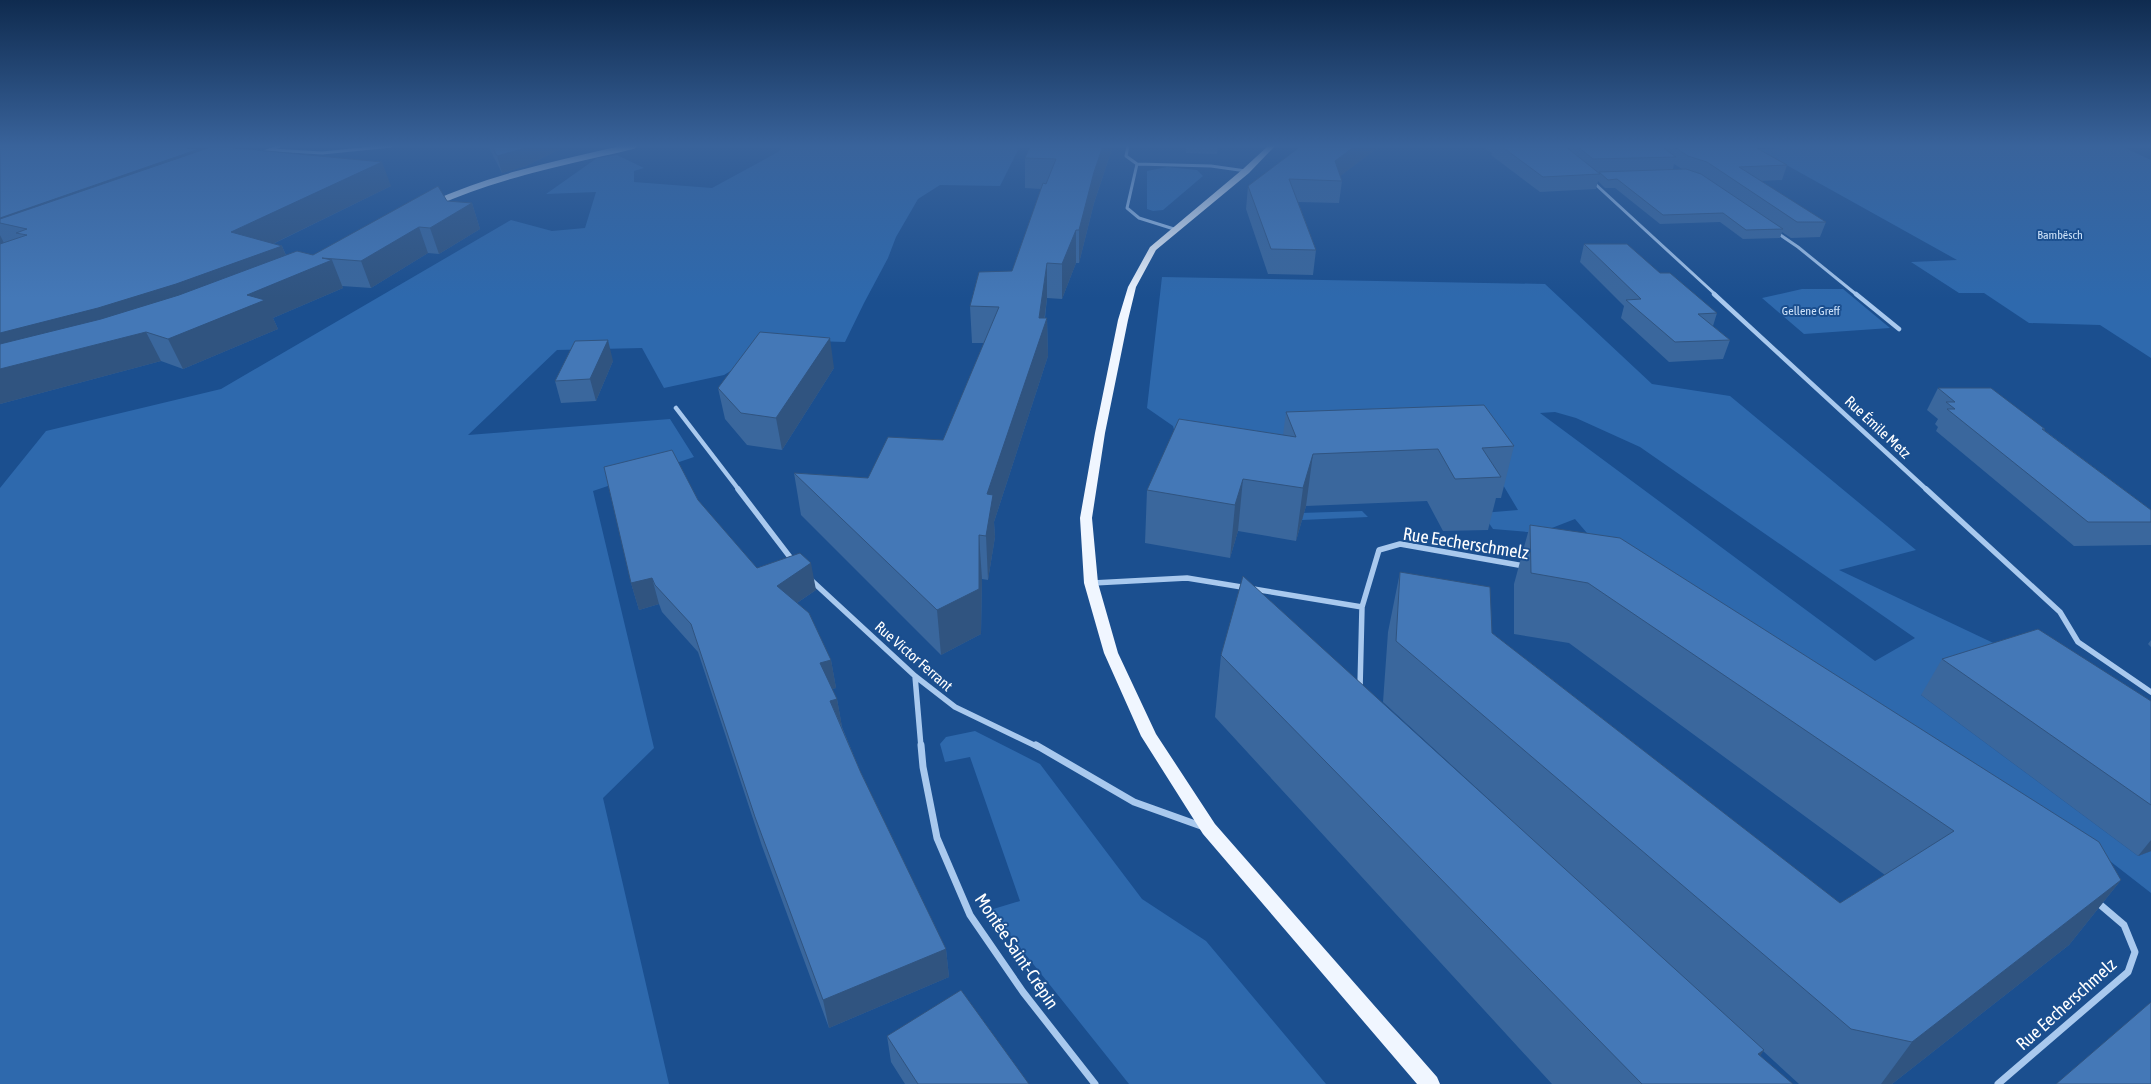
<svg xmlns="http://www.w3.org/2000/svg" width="2151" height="1084" viewBox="0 0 2151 1084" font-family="'Asap Condensed',sans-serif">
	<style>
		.green { fill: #2e69ad; fill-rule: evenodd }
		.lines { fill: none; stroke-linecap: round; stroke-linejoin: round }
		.minor-far3 { stroke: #a9c9ee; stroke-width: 3 }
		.minor-far2 { stroke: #a9c9ee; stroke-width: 4.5 }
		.minor-far1 { stroke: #a9c9ee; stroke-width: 5.5 }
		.minor { stroke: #a9c9ee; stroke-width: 7 }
		.secondary { stroke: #d6e6fa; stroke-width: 6 }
		.primary { fill: #f0f6ff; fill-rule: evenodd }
		.wall { fill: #3a679d; fill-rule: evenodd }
		.shaded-wall { fill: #305480 }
		.building { fill: #4478b7; stroke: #305480 }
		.labels { text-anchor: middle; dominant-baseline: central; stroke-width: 4; stroke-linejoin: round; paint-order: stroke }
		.far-park-label { font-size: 12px; fill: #cfe3fa; stroke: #1b4f8f }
		.street-label { font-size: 15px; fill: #fff; stroke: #1b4f8f }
		.near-street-label { font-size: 18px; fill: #fff; stroke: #1b4f8f }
	</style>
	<rect width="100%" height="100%" fill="#1b4f8f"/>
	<!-- green -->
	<path class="green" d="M 783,146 L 1014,146 L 1018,150 L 1000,186 L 940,185 L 918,199 L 896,237 L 888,258 L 864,303 L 845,342 L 782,340 L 724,375 L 664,388 L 642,348 L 557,350 L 468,435 L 670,419 L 694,457 L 593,491 L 654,748 L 603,798 L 669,1084 L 0,1084 L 0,488 L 46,431 L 221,389 L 511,220 L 552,231 L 585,228 L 596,192 L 546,194 L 597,158 L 617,155 L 644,168 L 634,171 L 634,182 L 712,188 L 778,152 Z
		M 1822,146 L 2121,146 L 2151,160 L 2151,358 L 2100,325 L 2029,323 L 1984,293 L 1959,293 L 1911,262 L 1957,260 L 1758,149 Z
		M 1167,167 L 1197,170 L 1203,176 L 1163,210 L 1153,211 L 1147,209 L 1147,171 Z
		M 1162,277 L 1545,284 L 1652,384 L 1730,396 L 1916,550 L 1839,570 L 2004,648 L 1921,695 L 2138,856 L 2151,851 L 2151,893 L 2097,851 L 1622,574 L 1575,519 L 1539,533 L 1493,529 L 1482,513 L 1518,510 L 1484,453 L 1178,444 L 1173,426 L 1147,408 ZM 1555,412 L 1576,418 L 1640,447 L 1915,638 L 1875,661 L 1540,413 Z
		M 1802,289 L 1843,289 L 1890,328 L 1804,334 L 1762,298 Z
		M 1362,511 L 1368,517 L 1302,520 L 1303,516 L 1266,514 Z
		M 975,731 L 1040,764 L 1142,899 L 1206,941 L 1326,1084 L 1129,1084 L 990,910 L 1020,901 L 970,757 L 945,762 L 940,744 L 946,737 Z"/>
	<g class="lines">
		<!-- minor-far3 -->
		<path class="minor-far3" d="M 1128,146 L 1126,156 L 1137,164
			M 272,150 L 322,153 L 392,146
			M 261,153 L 280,146
			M 1593,182 L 1716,295
			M 1174,229 L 1139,218 L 1127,208 L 1137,164 L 1211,166 L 1246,171
			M 1776,232 L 1798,247 L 1857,295"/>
		<!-- minor-far2 -->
		<path class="minor-far2" d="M 1714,294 L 1927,490
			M 1856,294 L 1899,329
			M 676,408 L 739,490"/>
		<!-- minor-far1 -->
		<path class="minor-far1" d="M 738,489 L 793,561
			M 1926,489 L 2060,612 L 2078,642 L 2151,692
			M 811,580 L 915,676 L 955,707 L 1038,747
			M 1093,583 L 1187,578 L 1362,607
			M 915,676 L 921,747
			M 1360,688 L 1362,607 L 1379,550 L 1400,544 L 1524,566"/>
		<!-- minor -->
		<path class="minor" d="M 921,745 L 923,767 L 937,838 L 970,915 L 1023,992 L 1095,1084
			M 1036,745 L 1134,802 L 1201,826
			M 1998,1084 L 2128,972 L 2135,952 L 2124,925 L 2097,902"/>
		<!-- secondary -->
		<path class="secondary" d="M 433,204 C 497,175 565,162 633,146"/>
		<!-- primary -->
		<path class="primary" d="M 1268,146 L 1275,146 L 1249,173 L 1156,250 L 1136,287 L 1128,320 L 1105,433 L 1092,518 L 1098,583 L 1118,653 L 1156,734 L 1215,824 L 1437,1077 L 1440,1084 L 1417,1084 L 1203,834 L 1141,736 L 1104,653 L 1084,583 L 1080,518 L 1095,433 L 1118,320 L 1128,287 L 1150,247 L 1243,169 Z"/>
	</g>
	<!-- wall -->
	<path class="wall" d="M 0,146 L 236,146 L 237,149 L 391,186 L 273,244 L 282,246 L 286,255 L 313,255 L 447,201 L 472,203 L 480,229 L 439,254 L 428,253 L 371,288 L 342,286 L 343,288 L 273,318 L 278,329 L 183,369 L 161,361 L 0,404 Z
		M 488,146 L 566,146 L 526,166 L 502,173 Z
		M 1030,146 L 1113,146 L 1094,203 L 1079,263 L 1076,263 L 1062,299 L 1047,298 L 1045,318 L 1047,318 L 1048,356 L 994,522 L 995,537 L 988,580 L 982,579 L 981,634 L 941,655 L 801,515 L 794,473 L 868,478 L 943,440 L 984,343 L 972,343 L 970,306 L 1012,271 L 1041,189 L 1025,188 L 1025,158 Z
		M 1186,146 L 1218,146 L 1217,154 L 1186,153 Z
		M 1301,146 L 1380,146 L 1340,176 L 1342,181 L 1339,203 L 1298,202 L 1316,250 L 1313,275 L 1268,274 L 1246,209 L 1248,186 Z
		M 1481,146 L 1753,146 L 1787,165 L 1782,180 L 1760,181 L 1826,222 L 1820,237 L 1791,238 L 1782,232 L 1780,238 L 1743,239 L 1720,222 L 1660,224 L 1615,188 L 1605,188 L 1598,181 L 1596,189 L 1540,192 L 1491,155 L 1492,153 ZM 1674,164 L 1682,169 L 1673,169 Z
		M 1584,244 L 1660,273 L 1717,313 L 1713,326 L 1730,340 L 1723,359 L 1669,362 L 1621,318 L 1624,306 L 1580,262 Z
		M 613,361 L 596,401 L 561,403 L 555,381 Z
		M 834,368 L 782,450 L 747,445 L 725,419 L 718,388 Z
		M 1938,388 L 2045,429 L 2044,430 L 2151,510 L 2151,545 L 2074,546 L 1936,431 L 1938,427 L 1935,424 L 1938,419 L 1927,410 Z
		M 1286,412 L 1514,446 L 1501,498 L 1496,498 L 1488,530 L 1443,531 L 1427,501 L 1306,506 L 1296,541 L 1238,531 L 1230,558 L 1145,543 L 1147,490 L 1283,435 Z
		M 1530,525 L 2121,880 L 2069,945 L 1892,1084 L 1799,1084 L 1763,1051 L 1760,1056 L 1793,1084 L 1552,1084 L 1215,717 L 1221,655 L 1507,816 L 1383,702 L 1388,632 L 1400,572 L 1492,633 L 1840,903 L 1885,875 L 1569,643 L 1514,634 L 1514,584 Z
		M 757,568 L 816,590 L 797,603 L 831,660 L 836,688 L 832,689 L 837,699 L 842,727 L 861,773 L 946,949 L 949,977 L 829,1028 L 762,846 L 698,652 L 662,612 L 659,604 L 639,610 L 631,583 Z
		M 2151,640 L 2151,647 L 2148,644 Z
		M 1942,659 L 2151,701 L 2151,851 L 2138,856 L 1921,695 Z
		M 887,1036 L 1029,1084 L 905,1084 L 891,1062 Z"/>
	<!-- shaded-wall -->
	<path class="shaded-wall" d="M 190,146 L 236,146 L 238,152 L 27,229 L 0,223 L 0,218 Z
		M 528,146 L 566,146 L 526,166 L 502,173 L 497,156 Z
		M 1103,146 L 1113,146 L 1094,203 L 1079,263 L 1079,230 L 1094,172 Z
		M 1355,146 L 1380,146 L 1335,180 L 1335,161 Z
		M 382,162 L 391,186 L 242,259 L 231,232 Z
		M 472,203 L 480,229 L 439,254 L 430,228 Z
		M 419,227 L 428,253 L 371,288 L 361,261 Z
		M 1076,230 L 1076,263 L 1062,299 L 1062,264 Z
		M 0,235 L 4,243 L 0,245 Z
		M 282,246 L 293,273 L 0,367 L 0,333 Z
		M 332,260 L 343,288 L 273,318 L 278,329 L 183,369 L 168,339 L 247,295 Z
		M 1047,263 L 1047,298 L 1043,330 L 1047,318 L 1048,356 L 994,522 L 995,537 L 988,580 L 986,536 L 987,494 L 1039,318 Z
		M 146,332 L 161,361 L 0,404 L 0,369 Z
		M 830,338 L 834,368 L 782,450 L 776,418 Z
		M 608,340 L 613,361 L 596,401 L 590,379 Z
		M 1313,454 L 1306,506 L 1296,541 L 1303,488 Z
		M 1243,479 L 1238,531 L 1230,558 L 1235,505 Z
		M 979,535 L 982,579 L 981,634 L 941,655 L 937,610 Z
		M 811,563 L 816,590 L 782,613 L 777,586 Z
		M 652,578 L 659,604 L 639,610 L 631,583 Z
		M 831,660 L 836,688 L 825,691 L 820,663 Z
		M 837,699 L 842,727 L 830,701 Z
		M 2151,840 L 2151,851 L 2138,856 Z
		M 2121,880 L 2069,945 L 1892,1084 L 1881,1084 L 1912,1042 Z
		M 946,949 L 949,977 L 829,1028 L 823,1000 Z
		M 1764,1050 L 1743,1084 L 1758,1054 Z"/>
	<!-- building -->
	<path class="building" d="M 0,146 L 190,146 L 187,148 L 199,149 L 0,218 Z
		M 214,146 L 382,162 L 231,232 L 282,246 L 176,284 L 98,308 L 0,333 L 0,244 L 27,235 L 16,233 L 27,229 L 0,223 L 0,219 Z
		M 492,146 L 528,146 L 522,149 L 497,156 Z
		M 1030,146 L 1103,146 L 1094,172 L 1079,230 L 1076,230 L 1062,264 L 1047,263 L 1039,318 L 1047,318 L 987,494 L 993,495 L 986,536 L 979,535 L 979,589 L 937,610 L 794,473 L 868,478 L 888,437 L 943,440 L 999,307 L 970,306 L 979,272 L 1012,271 L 1043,183 L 1046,184 L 1056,159 L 1025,158 Z
		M 1301,146 L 1355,146 L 1335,161 L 1342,181 L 1289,179 L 1316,250 L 1271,249 L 1248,186 Z
		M 1501,146 L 1565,146 L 1600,174 L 1543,177 Z
		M 1577,146 L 1661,146 L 1676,157 L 1593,159 Z
		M 1673,146 L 1753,146 L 1787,165 L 1739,167 L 1826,222 L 1797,222 L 1707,162 L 1688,156 Z
		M 1686,169 L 1701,174 L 1783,229 L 1746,230 L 1723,213 L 1663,215 L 1617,179 L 1608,180 L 1599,172 Z
		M 438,186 L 447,201 L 472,203 L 430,228 L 419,227 L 361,261 L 322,258 L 332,260 L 247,295 L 265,300 L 168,339 L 146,332 L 0,369 L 0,344 L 101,319 L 179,295 L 297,251 L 313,255 Z
		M 1584,244 L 1627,244 L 1660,273 L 1670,273 L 1717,313 L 1698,314 L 1730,340 L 1675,342 L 1626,300 L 1641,299 Z
		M 760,332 L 830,338 L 776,418 L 741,413 L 718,388 Z
		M 608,340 L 590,379 L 555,381 L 575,341 Z
		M 1938,388 L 1991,388 L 2045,429 L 2042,429 L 2151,510 L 2151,522 L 2088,522 L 1947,409 L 1955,409 L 1946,402 L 1955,402 Z
		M 1484,405 L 1514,446 L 1482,448 L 1501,477 L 1455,479 L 1438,449 L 1313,454 L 1303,488 L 1243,479 L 1235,505 L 1147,490 L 1179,419 L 1296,437 L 1286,412 Z
		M 672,450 L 698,500 L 757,568 L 800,553 L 811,563 L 777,586 L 809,613 L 831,660 L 820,663 L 837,699 L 830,701 L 861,773 L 946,949 L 823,1000 L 755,817 L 691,624 L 655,585 L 652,578 L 631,583 L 604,467 Z
		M 1530,525 L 1620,538 L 2099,842 L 2121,880 L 1912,1042 L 1851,1029 L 1396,641 L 1400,572 L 1490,587 L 1492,633 L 1840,903 L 1954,831 L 1588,583 L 1531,573 Z
		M 1243,576 L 1764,1050 L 1758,1054 L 1793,1084 L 1642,1084 L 1221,655 Z
		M 2038,629 L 2151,701 L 2151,805 L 1942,659 Z
		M 961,990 L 1029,1084 L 918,1084 L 887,1036 Z
		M 2151,1002 L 2151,1084 L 2056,1084 Z"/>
	<!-- sky -->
	<linearGradient id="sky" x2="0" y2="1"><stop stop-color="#0f2b4f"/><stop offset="0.49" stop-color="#39639b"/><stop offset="1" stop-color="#39639b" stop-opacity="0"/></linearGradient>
	<rect width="2151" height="298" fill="url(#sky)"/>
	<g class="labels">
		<!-- far-park labels -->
		<g class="far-park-label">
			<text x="2060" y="235">Bambësch</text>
			<text x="1811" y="311">Gellene Greff</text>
		</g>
		<!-- street labels -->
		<g class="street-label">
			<text transform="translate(1878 427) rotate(43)">Rue Émile Metz</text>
			<text transform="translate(914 656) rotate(41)">Rue Victor Ferrant</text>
		</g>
		<!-- near-street labels -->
		<g class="near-street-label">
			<text transform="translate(1466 543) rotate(9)">Rue Eecherschmelz</text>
			<text transform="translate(1017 951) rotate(56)">Montée Saint-Crépin</text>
			<text transform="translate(2066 1004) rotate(-42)">Rue Eecherschmelz</text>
		</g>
	</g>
</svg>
